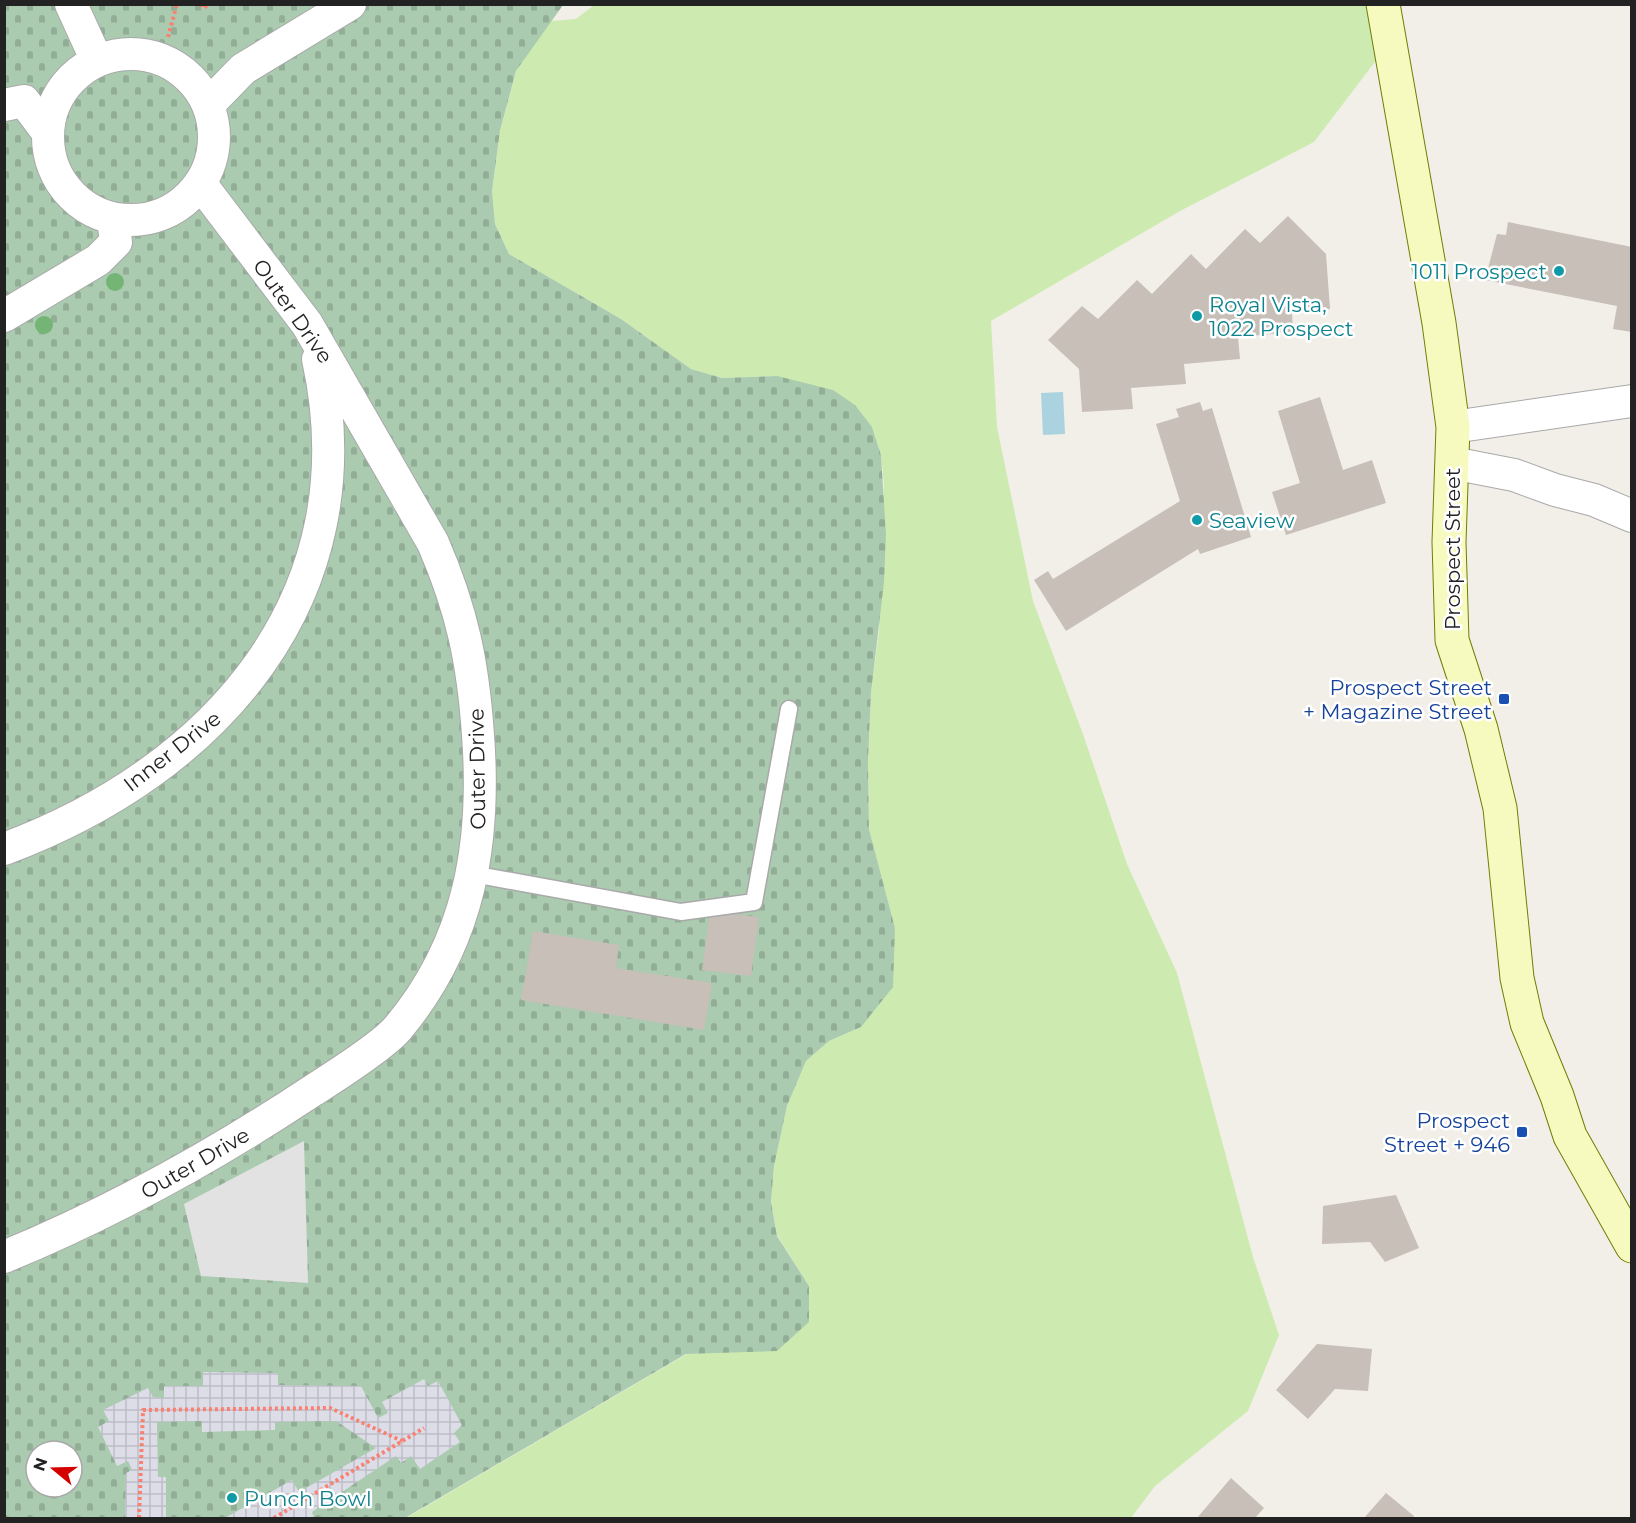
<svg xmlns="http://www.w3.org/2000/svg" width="1636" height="1523" viewBox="0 0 1636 1523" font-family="Montserrat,sans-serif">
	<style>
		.grass { fill: #cdebb0 }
		.cemetery { fill: url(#cemetery-stones); fill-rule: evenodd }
		.parking { fill: #e2e2e2 }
		.plaza { fill: url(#plaza-grid) }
		.water { fill: #aad3df }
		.building { fill: #c7bfb8 }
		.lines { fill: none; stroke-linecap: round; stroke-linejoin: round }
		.lane-casing { stroke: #a9a9a9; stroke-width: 19 }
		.street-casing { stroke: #a9a9a9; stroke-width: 34 }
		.secondary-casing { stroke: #707d05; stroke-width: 35 }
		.path { stroke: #fa8072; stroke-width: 4; stroke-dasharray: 3 3; stroke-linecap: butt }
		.lane { stroke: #fff; stroke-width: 16 }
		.street { stroke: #fff; stroke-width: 32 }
		.secondary { stroke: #f7fabf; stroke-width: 33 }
		.tree { fill: #74b475 }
		.culture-dot { fill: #0f9aa8; stroke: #fff; stroke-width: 2 }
		.transit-dot { fill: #1a4fb4; stroke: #fff; stroke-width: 2 }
		.labels { text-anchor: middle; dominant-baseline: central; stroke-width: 5; stroke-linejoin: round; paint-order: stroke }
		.culture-label { font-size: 21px; fill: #0d838f; stroke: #fff; text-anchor: start }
		.street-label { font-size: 21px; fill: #222; stroke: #fff }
		.transit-label { font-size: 21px; fill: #164399; stroke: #fff; text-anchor: end }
	</style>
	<defs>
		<pattern id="cemetery-stones" width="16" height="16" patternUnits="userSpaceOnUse" patternTransform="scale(1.5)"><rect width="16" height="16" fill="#aacbaf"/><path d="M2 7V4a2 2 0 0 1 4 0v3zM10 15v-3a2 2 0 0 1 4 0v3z" fill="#92ae96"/></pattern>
		<pattern id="plaza-grid" width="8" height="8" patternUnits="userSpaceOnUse" patternTransform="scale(1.5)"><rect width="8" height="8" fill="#dddde8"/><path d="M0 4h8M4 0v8" fill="none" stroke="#bdbdc7"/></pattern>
	</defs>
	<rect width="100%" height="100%" fill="#f2efe9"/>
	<!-- grass -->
	<path class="grass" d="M 594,5 L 1371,5 L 1381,54 L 1314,142 L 1180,211 L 991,321 L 997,427 L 1033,601 L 1083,734 L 1127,864 L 1177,973 L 1253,1257 L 1279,1335 L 1248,1411 L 1155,1486 L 1131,1518 L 406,1518 L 687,1354 L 729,1351 L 809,1286 L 777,1235 L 771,1202 L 774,1166 L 787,1106 L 806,1061 L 829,1041 L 861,1027 L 895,928 L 869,829 L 868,761 L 871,693 L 879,631 L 884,485 L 881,455 L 872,427 L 777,376 L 722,378 L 691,369 L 621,319 L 509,254 L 495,224 L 492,191 L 500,132 L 516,71 L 550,21 L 576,19 Z"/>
	<!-- cemetery -->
	<path class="cemetery" d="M 5,5 L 563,5 L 516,71 L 500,131 L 492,191 L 495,224 L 509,254 L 621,319 L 691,369 L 722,378 L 777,376 L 833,390 L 855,405 L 872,427 L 881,455 L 886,534 L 884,582 L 871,693 L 868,761 L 869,829 L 895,928 L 893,987 L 861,1027 L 829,1041 L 806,1061 L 787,1106 L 774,1166 L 771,1202 L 777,1236 L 809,1286 L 809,1322 L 777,1351 L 686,1354 L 405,1518 L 5,1518 ZM 36,1451 L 72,1451 L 72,1487 L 36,1487 Z"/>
	<!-- parking -->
	<path class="parking" d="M 304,1141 L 308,1283 L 201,1276 L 184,1204 Z"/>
	<!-- plaza -->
	<path class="plaza" d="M 203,1372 L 278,1373 L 278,1385 L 361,1386 L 378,1418 L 388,1413 L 382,1402 L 424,1379 L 428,1386 L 438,1381 L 462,1425 L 454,1433 L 460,1442 L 420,1469 L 411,1456 L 401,1463 L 396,1456 L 312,1512 L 314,1518 L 225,1518 L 292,1480 L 299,1492 L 376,1448 L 336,1421 L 275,1422 L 275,1430 L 202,1432 L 202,1421 L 157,1422 L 158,1477 L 166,1477 L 166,1518 L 125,1518 L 126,1473 L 132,1470 L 128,1461 L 117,1466 L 98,1427 L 109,1421 L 103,1410 L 148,1388 L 153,1397 L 164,1398 L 164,1386 L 203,1386 Z"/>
	<!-- water -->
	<path class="water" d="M 1063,392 L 1065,434 L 1043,435 L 1041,393 Z"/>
	<!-- building -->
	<path class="building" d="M 1288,216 L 1326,254 L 1330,309 L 1292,312 L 1293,332 L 1238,337 L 1240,359 L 1184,364 L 1186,384 L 1131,388 L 1133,409 L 1082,412 L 1079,369 L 1048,340 L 1082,306 L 1098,319 L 1137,280 L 1152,294 L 1191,254 L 1206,269 L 1245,229 L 1260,243 Z
		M 1508,222 L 1632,247 L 1632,332 L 1613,329 L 1617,306 L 1485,280 L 1497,234 L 1506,235 Z
		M 1320,397 L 1343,470 L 1372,460 L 1386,503 L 1286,535 L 1272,492 L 1300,483 L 1278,411 Z
		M 1200,402 L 1203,411 L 1212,408 L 1251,537 L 1200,554 L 1198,549 L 1066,631 L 1034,580 L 1048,571 L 1053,579 L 1180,501 L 1156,424 L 1179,417 L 1176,409 Z
		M 710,911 L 759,917 L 751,976 L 702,970 Z
		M 533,931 L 619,945 L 616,968 L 712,983 L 704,1030 L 521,1000 Z
		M 1396,1195 L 1419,1248 L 1385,1262 L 1370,1242 L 1322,1244 L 1323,1206 Z
		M 1317,1344 L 1372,1349 L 1368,1391 L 1335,1389 L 1308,1419 L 1276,1390 Z
		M 1231,1478 L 1264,1508 L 1255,1518 L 1197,1518 Z
		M 1386,1493 L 1414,1516 L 1413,1518 L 1364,1518 Z"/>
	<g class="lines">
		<defs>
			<path id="lane" d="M 473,874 L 681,912 L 754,902 L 789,709"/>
			<path id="street" d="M 71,4 L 97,61
				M48 137a83 83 0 1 1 166 0a83 83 0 1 1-166 0Z
				M 4,105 L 24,101 L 48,133
				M 208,105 L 243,69 L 350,4
				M 4,316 L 98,260 L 116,242 L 113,219
				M 1453,427 L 1632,401
				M 1452,463 L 1514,475 L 1555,490 L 1594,500 L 1632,516
				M 4,849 C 217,770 370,595 318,359
				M 4,1257 C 113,1212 214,1156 312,1091 C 334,1077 383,1046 398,1028 C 470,942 486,843 478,735 C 473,662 462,610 433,543 L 307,324 L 200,183"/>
			<path id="secondary" d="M 1383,4 L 1439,323 L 1453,427 L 1449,542 L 1452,640 L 1481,729 L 1500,808 L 1517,978 L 1527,1023 L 1557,1096 L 1570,1136 L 1632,1246"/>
		</defs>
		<!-- lane casing -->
		<use href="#lane" class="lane-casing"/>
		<!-- street casing -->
		<use href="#street" class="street-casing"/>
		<!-- secondary casing -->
		<use href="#secondary" class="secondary-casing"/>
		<!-- path -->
		<path class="path" d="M 201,4 L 203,8 L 210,4
			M 168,37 L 177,4
			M 139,1518 L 143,1410 L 330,1408 L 402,1441
			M 274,1518 L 424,1428"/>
		<!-- lane -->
		<use href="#lane" class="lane"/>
		<!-- street -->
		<use href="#street" class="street"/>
		<!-- secondary -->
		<use href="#secondary" class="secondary"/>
	</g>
	<!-- trees -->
	<g class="tree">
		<circle cx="115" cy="282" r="9"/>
		<circle cx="44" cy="325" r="9"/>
	</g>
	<!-- markers -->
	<g class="culture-dot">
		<circle cx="1559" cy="271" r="6"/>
		<circle cx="1197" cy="316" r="6"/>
		<circle cx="1197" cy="520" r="6"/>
		<circle cx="232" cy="1498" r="6"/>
	</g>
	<g class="transit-dot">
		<rect x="1498" y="693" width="12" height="12" rx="3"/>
		<rect x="1516" y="1126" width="12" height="12" rx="3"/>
	</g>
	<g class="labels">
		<!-- culture labels -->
		<g class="culture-label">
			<text x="1547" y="271" text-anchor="end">1011 Prospect</text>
			<text x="1209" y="304">Royal Vista,<tspan x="1209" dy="24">1022 Prospect</tspan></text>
			<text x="1209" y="520">Seaview</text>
			<text x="244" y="1498">Punch Bowl</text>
		</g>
		<!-- street labels -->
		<g class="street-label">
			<text transform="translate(293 311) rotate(55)">Outer Drive</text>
			<text transform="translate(1452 549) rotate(-90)">Prospect Street</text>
			<text transform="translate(172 751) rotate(-38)">Inner Drive</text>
			<text transform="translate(477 769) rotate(-91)">Outer Drive</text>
			<text transform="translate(195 1163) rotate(-30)">Outer Drive</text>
		</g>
		<!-- transit labels -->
		<g class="transit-label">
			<text x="1492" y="687">Prospect Street<tspan x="1492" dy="24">+ Magazine Street</tspan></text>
			<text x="1510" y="1120">Prospect<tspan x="1510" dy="24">Street + 946</tspan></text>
		</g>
	</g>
	<!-- border -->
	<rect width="1636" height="1523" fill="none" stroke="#222222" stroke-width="12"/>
	<!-- north arrow -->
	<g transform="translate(54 1469) rotate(289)"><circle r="28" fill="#ffffff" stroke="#a7a7a7" stroke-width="1.5"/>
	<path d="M0-4.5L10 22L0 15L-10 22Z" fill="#d40000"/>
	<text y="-9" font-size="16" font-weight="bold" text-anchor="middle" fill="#222222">N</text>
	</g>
</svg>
